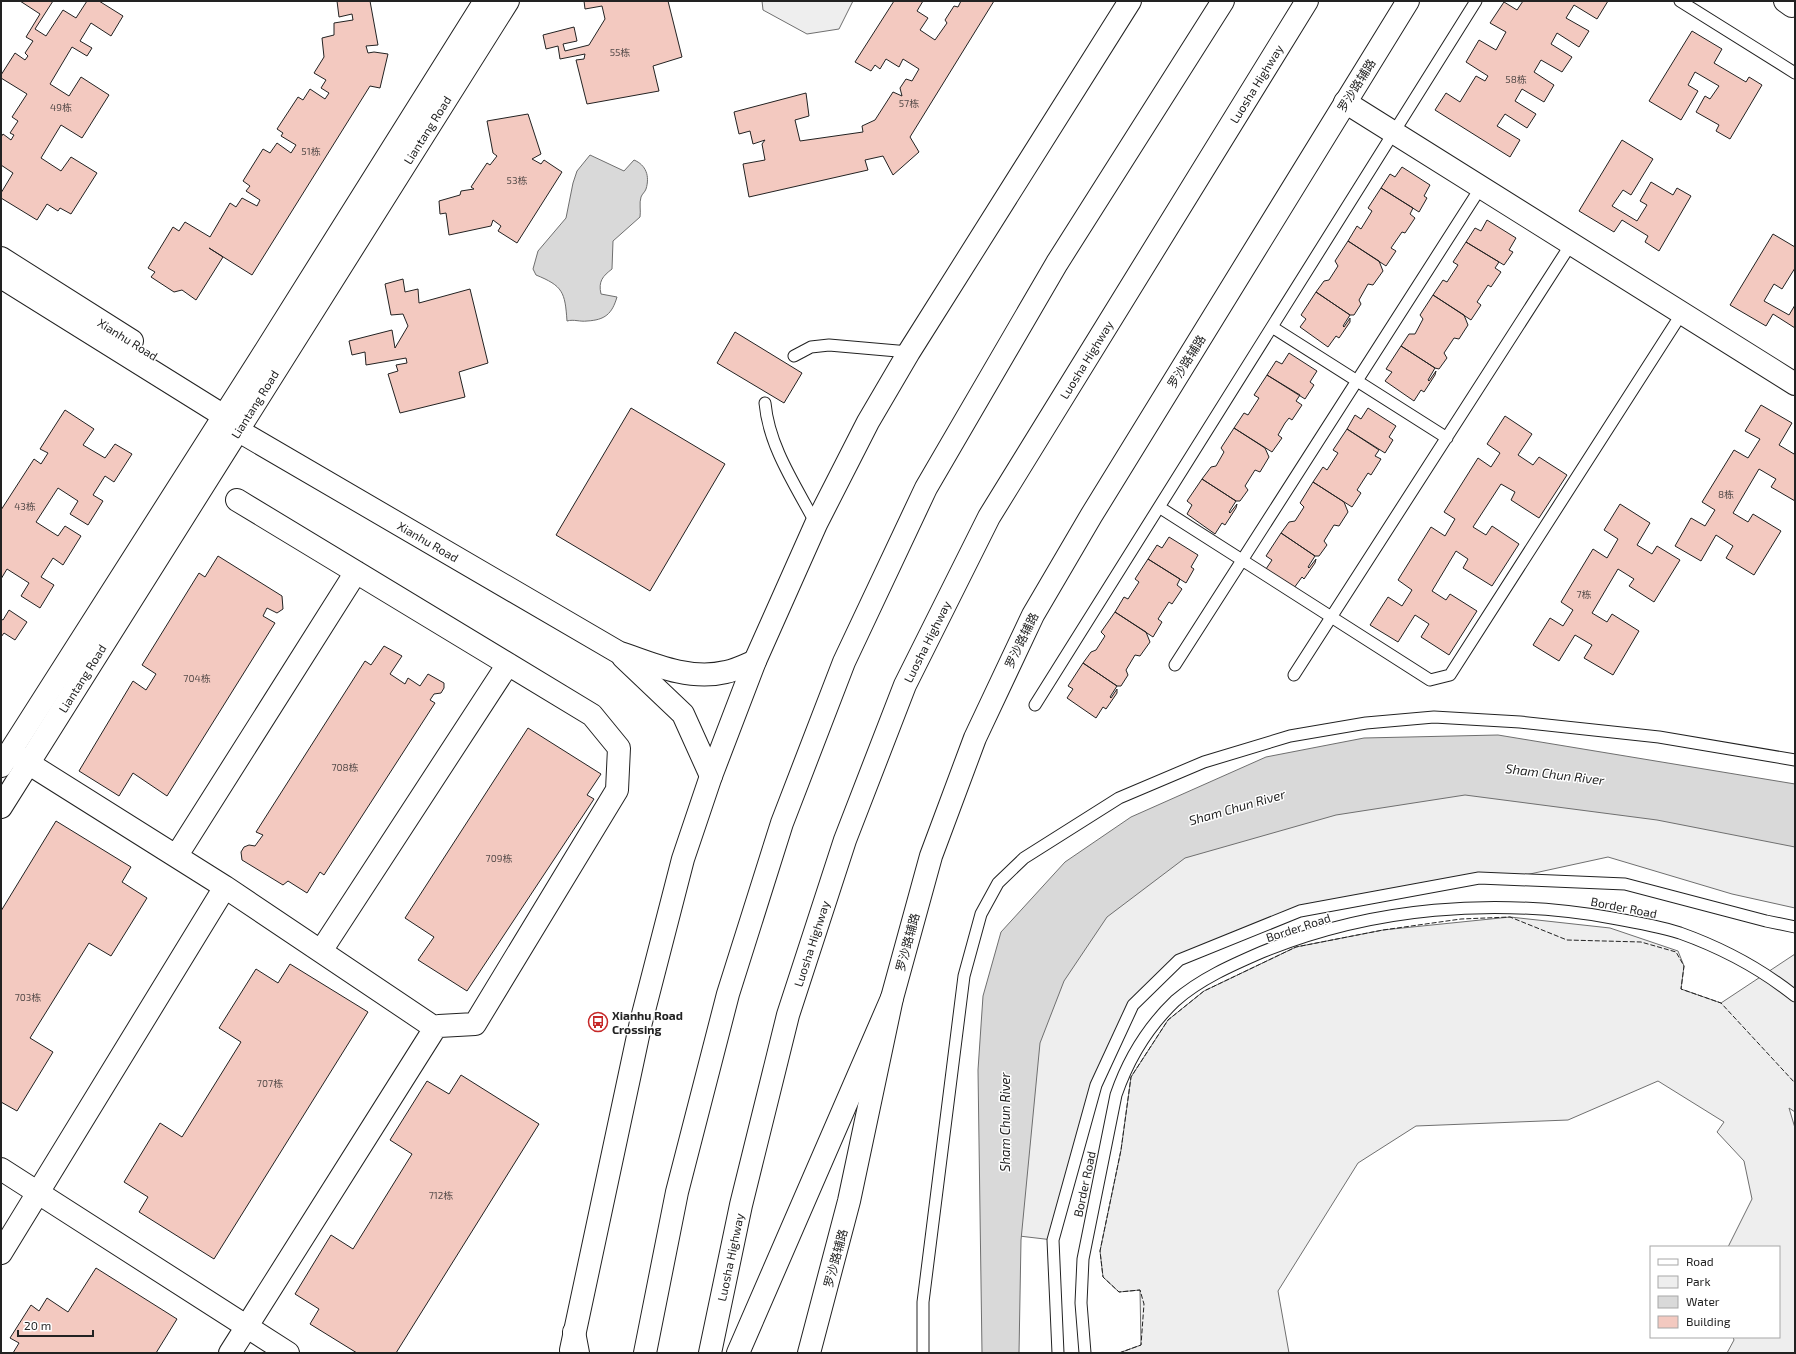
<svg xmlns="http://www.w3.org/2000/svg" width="1796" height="1354" viewBox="0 0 1796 1354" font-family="'Exo 2','Noto Sans SC',sans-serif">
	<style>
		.green { fill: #eee; stroke: #6f6f6f }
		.water { fill: #d9d9d9; stroke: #6f6f6f }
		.building { fill: #f3c9c0; stroke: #222 }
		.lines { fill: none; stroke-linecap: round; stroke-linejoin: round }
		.service-casing { stroke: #222; stroke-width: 13 }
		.minor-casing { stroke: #222; stroke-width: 24 }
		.tertiary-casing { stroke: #222; stroke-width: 24 }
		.primary-casing { stroke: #222; stroke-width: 24 }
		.trunk-casing { stroke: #222; stroke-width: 24 }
		.service { stroke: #fff; stroke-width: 11 }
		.minor { stroke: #fff; stroke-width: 22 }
		.tertiary { stroke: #fff; stroke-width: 22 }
		.primary { stroke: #fff; stroke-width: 22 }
		.trunk { stroke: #fff; stroke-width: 22 }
		.fence { stroke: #222; stroke-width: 1; stroke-dasharray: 5 2; stroke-linecap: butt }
		.labels { text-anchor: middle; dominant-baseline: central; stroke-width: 3; stroke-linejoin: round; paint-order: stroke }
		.number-label { font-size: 10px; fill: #564c4a }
		.street-label { font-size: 12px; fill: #222; stroke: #fff }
		.poi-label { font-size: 12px; font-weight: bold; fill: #222; stroke: #fff; text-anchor: start }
		.water-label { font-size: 13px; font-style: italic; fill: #222; stroke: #fff }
	</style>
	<rect width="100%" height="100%" fill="#fff"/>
	<!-- green -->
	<path class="green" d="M 762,1 L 853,1 L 839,29 L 807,34 L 763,10 Z
		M 1462,762 L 1795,816 L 1795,908 L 1732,894 L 1608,857 L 1507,879 L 1300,911 L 1170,969 L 1124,1025 L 1090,1105 L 1053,1240 L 1002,1234 L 1046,917 L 1174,828 Z
		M 1510,917 L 1610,928 L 1678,951 L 1684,966 L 1681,989 L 1721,1003 L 1795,954 L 1795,1112 L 1789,1108 L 1795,1128 L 1795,1353 L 1727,1353 L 1734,1340 L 1733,1337 L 1779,1337 L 1779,1247 L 1728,1247 L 1752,1199 L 1744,1161 L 1717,1132 L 1724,1122 L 1658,1081 L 1568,1120 L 1416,1126 L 1358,1163 L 1278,1291 L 1289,1353 L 1119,1353 L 1141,1345 L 1140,1290 L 1119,1292 L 1103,1277 L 1100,1251 L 1121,1150 L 1131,1077 L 1168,1020 L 1204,991 L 1296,947 L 1383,930 Z"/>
	<!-- water -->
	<path class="water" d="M 590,155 L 624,171 L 634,160 C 646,165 650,176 646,189 C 645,192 642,194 641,197 C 639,203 641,211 640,217 L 613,241 L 612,269 C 603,276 598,281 601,294 L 617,297 C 612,314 605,320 587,321 C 580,322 574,319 567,321 C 565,292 563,286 536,275 L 533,269 L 538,251 L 566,218 L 573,183 L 577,171 Z
		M 1498,735 L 1795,784 L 1795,847 L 1657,820 L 1465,795 L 1336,815 L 1185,858 L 1107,917 L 1064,981 L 1040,1043 L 1021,1240 L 1019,1353 L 982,1353 L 978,1070 L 983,996 L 1001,932 L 1065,862 L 1131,817 L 1266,757 L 1364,738 Z"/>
	<!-- building -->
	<path class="building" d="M 20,1 L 53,1 L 35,29 L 46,36 L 63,10 L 76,18 L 87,1 L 99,1 L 123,16 L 111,36 L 91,23 L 80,41 L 92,48 L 87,56 L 72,47 L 50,84 L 69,96 L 81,77 L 109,95 L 82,138 L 61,125 L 41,158 L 61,171 L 71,157 L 97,173 L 71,214 L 60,208 L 58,211 L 47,204 L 37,220 L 1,198 L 1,193 L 13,173 L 1,165 L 1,137 L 3,134 L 11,140 L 14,135 L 10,133 L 18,121 L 12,117 L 27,94 L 1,78 L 1,75 L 15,53 L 25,60 L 28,56 L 25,53 L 33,41 L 26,37 L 40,14 Z
		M 337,1 L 370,1 L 378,45 L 366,46 L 368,53 L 374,52 L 388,54 L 380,88 L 370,86 L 252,275 L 209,248 L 223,257 L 196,300 L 182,290 L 174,292 L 151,277 L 155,272 L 148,268 L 173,227 L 179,231 L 185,222 L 210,237 L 230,203 L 236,207 L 242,198 L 257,206 L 260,200 L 246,191 L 250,186 L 243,181 L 263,149 L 270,153 L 277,143 L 291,153 L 296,145 L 281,136 L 283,133 L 277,129 L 298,97 L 303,100 L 310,89 L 325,99 L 329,93 L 321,88 L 326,80 L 314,73 L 324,57 L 322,38 L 334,35 L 334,23 L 353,20 L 352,14 L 339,17 Z
		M 584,1 L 668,1 L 682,57 L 653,66 L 659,91 L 587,104 L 576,60 L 584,59 L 585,54 L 560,59 L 558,46 L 546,49 L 543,35 L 574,27 L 577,41 L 563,44 L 565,51 L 589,45 L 605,19 L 602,6 L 585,9 Z
		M 894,1 L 923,1 L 917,11 L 928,18 L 920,30 L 935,40 L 947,23 L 945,20 L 954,6 L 958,7 L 961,1 L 994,1 L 910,137 L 919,152 L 893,175 L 883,156 L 865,160 L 868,170 L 749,197 L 743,164 L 765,160 L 762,144 L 765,140 L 753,144 L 750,131 L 739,134 L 734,112 L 806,93 L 809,116 L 795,120 L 800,141 L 863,132 L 862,126 L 875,120 L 893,92 L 902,96 L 900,88 L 906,79 L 912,81 L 919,69 L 903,59 L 899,67 L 886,59 L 880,69 L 875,65 L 871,71 L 855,62 Z
		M 1523,1 L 1608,1 L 1597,19 L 1574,5 L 1566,18 L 1589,31 L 1579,47 L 1557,33 L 1551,44 L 1572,57 L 1562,72 L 1541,60 L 1534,72 L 1554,85 L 1544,102 L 1522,89 L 1515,101 L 1536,114 L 1527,128 L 1505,114 L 1497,126 L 1520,140 L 1510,157 L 1435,110 L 1446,93 L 1460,102 L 1476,76 L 1485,81 L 1488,76 L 1466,62 L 1479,40 L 1496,50 L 1506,32 L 1490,23 L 1504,2 L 1517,10 Z
		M 1692,31 L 1722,49 L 1714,63 L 1746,82 L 1749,77 L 1762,85 L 1730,139 L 1716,131 L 1719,125 L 1696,112 L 1705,96 L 1710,99 L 1719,86 L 1695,72 L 1688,85 L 1698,91 L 1681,120 L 1649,101 Z
		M 528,114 L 541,154 L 532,159 L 541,164 L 544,160 L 562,172 L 517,243 L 498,231 L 501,226 L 493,220 L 491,226 L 449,235 L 446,213 L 440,214 L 439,201 L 460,195 L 461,191 L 474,189 L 471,187 L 487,163 L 490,165 L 497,156 L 493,153 L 487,121 Z
		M 1622,140 L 1653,159 L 1631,195 L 1623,190 L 1612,206 L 1637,221 L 1647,205 L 1640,201 L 1651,182 L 1673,195 L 1677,188 L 1691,196 L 1659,251 L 1645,242 L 1648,236 L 1622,220 L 1614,232 L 1579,211 Z
		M 1402,167 L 1430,185 L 1424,196 L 1427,198 L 1419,212 L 1381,188 L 1390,174 L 1395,177 Z
		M 1381,188 L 1413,208 L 1410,214 L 1415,218 L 1405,233 L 1402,232 L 1391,248 L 1396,251 L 1386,266 L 1348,241 L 1357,226 L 1361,229 L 1372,211 L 1368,208 Z
		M 1487,220 L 1516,238 L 1509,250 L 1513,252 L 1504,265 L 1466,242 L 1475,228 L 1481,231 Z
		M 1773,234 L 1795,247 L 1795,268 L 1782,289 L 1774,284 L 1764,301 L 1789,315 L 1795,305 L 1795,328 L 1773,314 L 1766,326 L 1730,305 Z
		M 1348,241 L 1379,261 L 1383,271 L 1373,285 L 1368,284 L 1359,300 L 1361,304 L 1354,315 L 1350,315 L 1316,292 L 1324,281 L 1329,280 L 1338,266 L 1335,261 Z
		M 1466,242 L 1499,262 L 1495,268 L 1501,272 L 1491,287 L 1488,285 L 1477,302 L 1481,305 L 1471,320 L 1433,295 L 1443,280 L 1447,282 L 1458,265 L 1453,262 Z
		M 403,279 L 405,292 L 418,289 L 419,303 L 470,289 L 488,363 L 459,372 L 465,397 L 400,413 L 388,374 L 398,371 L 396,365 L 407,363 L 406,358 L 366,365 L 365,352 L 352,355 L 349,341 L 392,330 L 395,348 L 408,326 L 403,314 L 391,315 L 385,284 Z
		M 1316,292 L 1350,315 L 1343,326 L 1344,327 L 1350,318 L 1350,322 L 1339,338 L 1336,336 L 1328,347 L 1300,327 L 1306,319 L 1301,315 Z
		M 1433,295 L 1464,315 L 1468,325 L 1459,339 L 1454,338 L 1444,353 L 1447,358 L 1439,369 L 1435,368 L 1401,346 L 1409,334 L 1415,334 L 1423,319 L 1420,315 Z
		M 735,332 L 802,373 L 784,403 L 717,363 Z
		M 1401,346 L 1435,368 L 1428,380 L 1429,381 L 1436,371 L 1435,375 L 1424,392 L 1421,390 L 1414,401 L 1385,381 L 1392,372 L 1386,369 Z
		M 1289,353 L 1317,371 L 1310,382 L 1314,385 L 1305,399 L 1267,375 L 1276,361 L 1282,364 Z
		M 1267,375 L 1300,395 L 1296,401 L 1302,405 L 1292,420 L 1289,418 L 1285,423 L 1278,435 L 1282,438 L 1272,452 L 1234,428 L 1244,413 L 1248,415 L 1259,398 L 1254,395 Z
		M 1761,405 L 1792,423 L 1779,445 L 1794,454 L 1795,452 L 1795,501 L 1771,487 L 1776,479 L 1759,469 L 1733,513 L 1748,522 L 1753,514 L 1781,531 L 1754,575 L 1726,558 L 1733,546 L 1716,535 L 1701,561 L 1675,546 L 1691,518 L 1705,526 L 1715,510 L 1702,502 L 1734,450 L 1748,458 L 1760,439 L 1745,431 Z
		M 631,408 L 725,464 L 650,591 L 556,535 Z
		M 1368,408 L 1396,426 L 1389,437 L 1393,440 L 1385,453 L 1347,429 L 1355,415 L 1361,419 Z
		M 65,410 L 94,429 L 83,445 L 105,458 L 115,444 L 132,454 L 114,482 L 105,476 L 93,495 L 103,501 L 88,525 L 70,514 L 78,501 L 58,488 L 36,522 L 58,536 L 65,526 L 81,536 L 63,565 L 53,558 L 41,577 L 54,585 L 40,608 L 21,596 L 29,583 L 7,569 L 1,579 L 1,510 L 34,459 L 41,464 L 48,453 L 40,449 Z
		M 1505,416 L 1532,434 L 1518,455 L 1533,465 L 1539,457 L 1567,475 L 1539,518 L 1511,500 L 1515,492 L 1501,484 L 1473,527 L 1486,535 L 1492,526 L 1519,544 L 1492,586 L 1463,568 L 1468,559 L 1456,551 L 1432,591 L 1446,600 L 1450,594 L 1477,611 L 1449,655 L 1421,637 L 1429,624 L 1415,615 L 1398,642 L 1370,625 L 1388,597 L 1402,606 L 1412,590 L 1398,580 L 1431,527 L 1445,536 L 1455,519 L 1444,512 L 1478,458 L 1491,467 L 1500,453 L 1487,444 Z
		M 1234,428 L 1265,448 L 1269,457 L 1260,472 L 1255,470 L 1245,486 L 1248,490 L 1240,501 L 1236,501 L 1202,479 L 1211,467 L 1216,466 L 1224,452 L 1221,448 Z
		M 1347,429 L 1379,450 L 1375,456 L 1381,459 L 1371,475 L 1368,473 L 1357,490 L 1361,493 L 1352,507 L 1313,482 L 1323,467 L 1327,470 L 1338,453 L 1333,450 Z
		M 1202,479 L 1236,501 L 1229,512 L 1230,513 L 1237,504 L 1236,508 L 1225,525 L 1222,523 L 1215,534 L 1187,514 L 1192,505 L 1187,501 Z
		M 1313,482 L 1344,502 L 1348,512 L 1339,526 L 1334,525 L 1324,541 L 1327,545 L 1319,556 L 1315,556 L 1281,533 L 1289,522 L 1295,521 L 1304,507 L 1300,503 Z
		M 1620,504 L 1650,523 L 1637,545 L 1652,554 L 1657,546 L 1680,560 L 1654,602 L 1629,586 L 1634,579 L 1618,569 L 1592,613 L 1607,622 L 1612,614 L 1639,631 L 1613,675 L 1584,658 L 1592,645 L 1575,635 L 1559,661 L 1533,645 L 1550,618 L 1563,626 L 1573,610 L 1561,602 L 1593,549 L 1607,558 L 1618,539 L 1604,530 Z
		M 1281,533 L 1315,556 L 1308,567 L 1309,568 L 1316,559 L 1315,563 L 1304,579 L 1302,577 L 1294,588 L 1266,569 L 1272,560 L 1266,556 Z
		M 1169,537 L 1198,555 L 1191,567 L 1194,569 L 1186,583 L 1148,559 L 1157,545 L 1162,548 Z
		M 218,556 L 282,596 L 283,609 L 277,613 L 267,608 L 263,616 L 275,623 L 167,796 L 133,773 L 119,796 L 79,771 L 133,681 L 146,690 L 156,674 L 142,665 L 199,573 L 205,577 Z
		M 1148,559 L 1180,579 L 1177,585 L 1182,589 L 1172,604 L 1169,602 L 1158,619 L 1162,622 L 1153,637 L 1115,612 L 1124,597 L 1128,599 L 1139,582 L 1135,579 Z
		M 9,610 L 27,622 L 15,640 L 4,633 L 1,637 L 1,619 L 3,620 Z
		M 1115,612 L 1146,632 L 1150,642 L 1140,656 L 1135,655 L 1126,670 L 1128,675 L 1121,686 L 1117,686 L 1083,663 L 1091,652 L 1096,650 L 1105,636 L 1101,632 Z
		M 384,646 L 402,656 L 390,674 L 405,684 L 408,678 L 420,686 L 428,674 L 444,683 L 444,688 L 441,693 L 434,694 L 430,700 L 435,703 L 324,875 L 320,872 L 307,893 L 288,881 L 283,885 L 242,860 L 241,852 L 244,847 L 249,845 L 255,846 L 263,835 L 256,832 L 365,661 L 371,665 Z
		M 1083,663 L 1117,686 L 1110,697 L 1111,698 L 1117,689 L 1117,693 L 1106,709 L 1103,707 L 1096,718 L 1067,698 L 1073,689 L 1068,686 Z
		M 528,728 L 601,774 L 587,795 L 594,799 L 467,991 L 418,960 L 434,937 L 405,918 Z
		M 56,821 L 131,867 L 122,882 L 147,898 L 111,956 L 89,943 L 30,1038 L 53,1052 L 17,1111 L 1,1102 L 1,911 Z
		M 290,964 L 368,1012 L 214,1259 L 139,1212 L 148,1197 L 124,1182 L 160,1123 L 182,1137 L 241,1042 L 219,1028 L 256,969 L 278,983 Z
		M 461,1075 L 539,1124 L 396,1353 L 357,1353 L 310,1324 L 319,1309 L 295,1294 L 331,1235 L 353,1249 L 412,1154 L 390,1140 L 427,1081 L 449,1094 Z
		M 96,1268 L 177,1319 L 156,1353 L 13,1353 L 19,1343 L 10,1338 L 31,1305 L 39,1311 L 47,1298 L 68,1312 Z"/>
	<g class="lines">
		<defs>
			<path id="service" d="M 1680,1 L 1795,73
				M 1272,327 L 1447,438
				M 794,356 L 811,347 L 829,345 L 909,352
				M 765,403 C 769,447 796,486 816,524
				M 1159,507 L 1430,680 L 1450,675 L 1682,313
				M 1175,665 L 1481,187
				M 1294,675 L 1571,244
				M 1035,705 L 1476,1
				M 923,1353 L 923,1302 L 964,976 L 981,914 L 998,883 L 1024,858 L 1119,798 L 1204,762 L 1290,736 L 1366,723 L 1434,717 L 1520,722 L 1659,737 L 1795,760
				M 1058,1353 L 1053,1240 L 1096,1085 L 1133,1005 L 1179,960 L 1300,911 L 1479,878 L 1625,884 L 1766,921 L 1795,927
				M 1085,1353 L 1081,1303 L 1083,1259 L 1116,1095 C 1128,1060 1148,1027 1175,1001 C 1200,979 1232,965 1262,952 C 1372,907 1495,897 1612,918 C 1635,922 1658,926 1680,933 C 1722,948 1760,968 1795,996"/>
			<path id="minor" d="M 1345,102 L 1795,384
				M 12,753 L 225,887 L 435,1028 L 439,1026 L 475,1024 L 617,790 L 619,748 L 592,715 L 237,500
				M 177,855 L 356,572
				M 321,951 L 508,664
				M 1,1169 L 288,1353
				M 1,1253 L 225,887
				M 230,1353 L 435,1028"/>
			<g id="tertiary">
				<path d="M 1785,1 L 1792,6 L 1795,2"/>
				<path d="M 1,258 L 132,341"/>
				<path id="s1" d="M 1,277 L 224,416 L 239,431 L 618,652 C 652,664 689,681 726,672 C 736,670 746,665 755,661"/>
				<path d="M 623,657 L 683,714 L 711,776"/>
				<path d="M 1,766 L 259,361 L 485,1"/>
				<path id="s2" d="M 1,807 L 508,1"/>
			</g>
			<path id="primary" d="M 571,1350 L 641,1022 L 683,859 L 711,776 L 755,661 L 816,524 L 868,422 L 909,352 L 1130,1
				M 809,1353 L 849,1201 L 892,998 L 931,856 L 975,738 L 1033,615 L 1091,516 L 1408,1"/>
			<g id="trunk">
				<path d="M 574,1332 L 578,1353"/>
				<path d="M 645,1353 L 677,1192 L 728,994 L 782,823 L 844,662 L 926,488 L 1057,263 L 1223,1"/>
				<path id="s3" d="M 710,1353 L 741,1205 L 788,1015 L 845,840 L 905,685 L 989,517 L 1307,1"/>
				<path d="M 738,1353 L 892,998"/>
			</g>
		</defs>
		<!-- service casing -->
		<use href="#service" class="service-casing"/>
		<!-- minor casing -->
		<use href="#minor" class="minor-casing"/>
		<!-- tertiary casing -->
		<use href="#tertiary" class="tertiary-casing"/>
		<!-- primary casing -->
		<use href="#primary" class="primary-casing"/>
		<!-- trunk casing -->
		<use href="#trunk" class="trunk-casing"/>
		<!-- service -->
		<use href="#service" class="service"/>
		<!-- minor -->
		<use href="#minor" class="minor"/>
		<!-- tertiary -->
		<use href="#tertiary" class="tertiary"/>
		<!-- primary -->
		<use href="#primary" class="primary"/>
		<!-- trunk -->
		<use href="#trunk" class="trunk"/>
		<!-- fence -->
		<path class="fence" d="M 1119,1353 L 1141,1345 L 1144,1304 L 1140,1290 L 1119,1292 L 1103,1277 L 1100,1251 L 1121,1150 L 1131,1077 L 1168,1020 L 1204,991 L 1296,947 L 1383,930 L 1461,919 L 1510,917 L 1567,940 L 1641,942 L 1676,952 L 1684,966 L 1681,989 L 1721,1003 L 1795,1083"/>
	</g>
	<!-- icons -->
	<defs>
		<symbol id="bus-ring" viewBox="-11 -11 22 22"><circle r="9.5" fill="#fff" stroke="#c62828" stroke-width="1.5"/><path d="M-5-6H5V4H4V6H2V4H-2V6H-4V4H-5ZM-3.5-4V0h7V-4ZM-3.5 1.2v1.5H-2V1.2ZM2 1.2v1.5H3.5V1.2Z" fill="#c62828"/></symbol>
	</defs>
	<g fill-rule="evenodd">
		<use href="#bus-ring" x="587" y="1011" width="22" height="22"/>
	</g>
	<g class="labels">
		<!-- number labels -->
		<g class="number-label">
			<text x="620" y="52">55栋</text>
			<text x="1516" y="79">58栋</text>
			<text x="909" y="103">57栋</text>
			<text x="61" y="107">49栋</text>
			<text x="311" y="151">51栋</text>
			<text x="517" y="180">53栋</text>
			<text x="1726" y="494">8栋</text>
			<text x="25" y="506">43栋</text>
			<text x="1584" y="594">7栋</text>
			<text x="197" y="678">704栋</text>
			<text x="345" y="767">708栋</text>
			<text x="499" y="858">709栋</text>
			<text x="28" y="997">703栋</text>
			<text x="270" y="1083">707栋</text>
			<text x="441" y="1195">712栋</text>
		</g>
		<!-- street labels -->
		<g class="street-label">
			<text stroke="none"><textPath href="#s3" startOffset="1394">Luosha Highway</textPath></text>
			<text transform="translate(1356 85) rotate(-58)">罗沙路辅路</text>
			<text stroke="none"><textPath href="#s2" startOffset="800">Liantang Road</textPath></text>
			<text transform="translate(128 339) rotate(32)">Xianhu Road</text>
			<text stroke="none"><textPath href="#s3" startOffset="1070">Luosha Highway</textPath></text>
			<text transform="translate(1186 361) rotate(-58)">罗沙路辅路</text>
			<text stroke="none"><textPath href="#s2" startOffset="476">Liantang Road</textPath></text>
			<text stroke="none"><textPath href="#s1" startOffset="503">Xianhu Road</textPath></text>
			<text transform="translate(1021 640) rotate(-64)">罗沙路辅路</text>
			<text stroke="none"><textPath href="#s3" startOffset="746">Luosha Highway</textPath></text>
			<text stroke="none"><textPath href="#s2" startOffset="152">Liantang Road</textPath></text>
			<text transform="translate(1624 907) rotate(11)">Border Road</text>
			<text transform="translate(1298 927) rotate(-18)">Border Road</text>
			<text transform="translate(907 942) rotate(-75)">罗沙路辅路</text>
			<text stroke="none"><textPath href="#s3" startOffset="422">Luosha Highway</textPath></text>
			<text transform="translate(1084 1184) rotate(-78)">Border Road</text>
			<text stroke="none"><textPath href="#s3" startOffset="98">Luosha Highway</textPath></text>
			<text transform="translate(835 1258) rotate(-75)">罗沙路辅路</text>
		</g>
		<!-- poi labels -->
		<g class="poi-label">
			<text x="612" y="1015">Xianhu Road<tspan x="612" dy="14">Crossing</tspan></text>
		</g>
		<!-- water labels -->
		<g class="water-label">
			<text transform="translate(1555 774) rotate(7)">Sham Chun River</text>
			<text transform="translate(1237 807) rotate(-16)">Sham Chun River</text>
			<text transform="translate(1005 1122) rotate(-90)">Sham Chun River</text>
		</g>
	</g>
	<!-- border -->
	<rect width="1796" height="1354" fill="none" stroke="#222222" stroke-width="4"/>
	<!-- legend -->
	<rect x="1650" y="1246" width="130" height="92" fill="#ffffff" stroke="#a7a7a7"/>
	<rect x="1658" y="1259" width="20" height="6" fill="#ffffff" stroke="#a7a7a7"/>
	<text x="1686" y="1266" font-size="12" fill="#222222">Road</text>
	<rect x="1658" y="1276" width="20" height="12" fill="#eeeeee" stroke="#a7a7a7"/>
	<text x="1686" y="1286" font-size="12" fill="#222222">Park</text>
	<rect x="1658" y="1296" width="20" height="12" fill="#d9d9d9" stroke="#a7a7a7"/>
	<text x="1686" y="1306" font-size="12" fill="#222222">Water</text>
	<rect x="1658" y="1316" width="20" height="12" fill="#f3c9c0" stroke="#a7a7a7"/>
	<text x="1686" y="1326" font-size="12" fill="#222222">Building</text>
	<!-- scale -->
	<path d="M18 1330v6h75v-6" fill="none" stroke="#222222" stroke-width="2"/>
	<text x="24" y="1330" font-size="12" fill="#222222" stroke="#ffffff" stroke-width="3" paint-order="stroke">20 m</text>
</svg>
